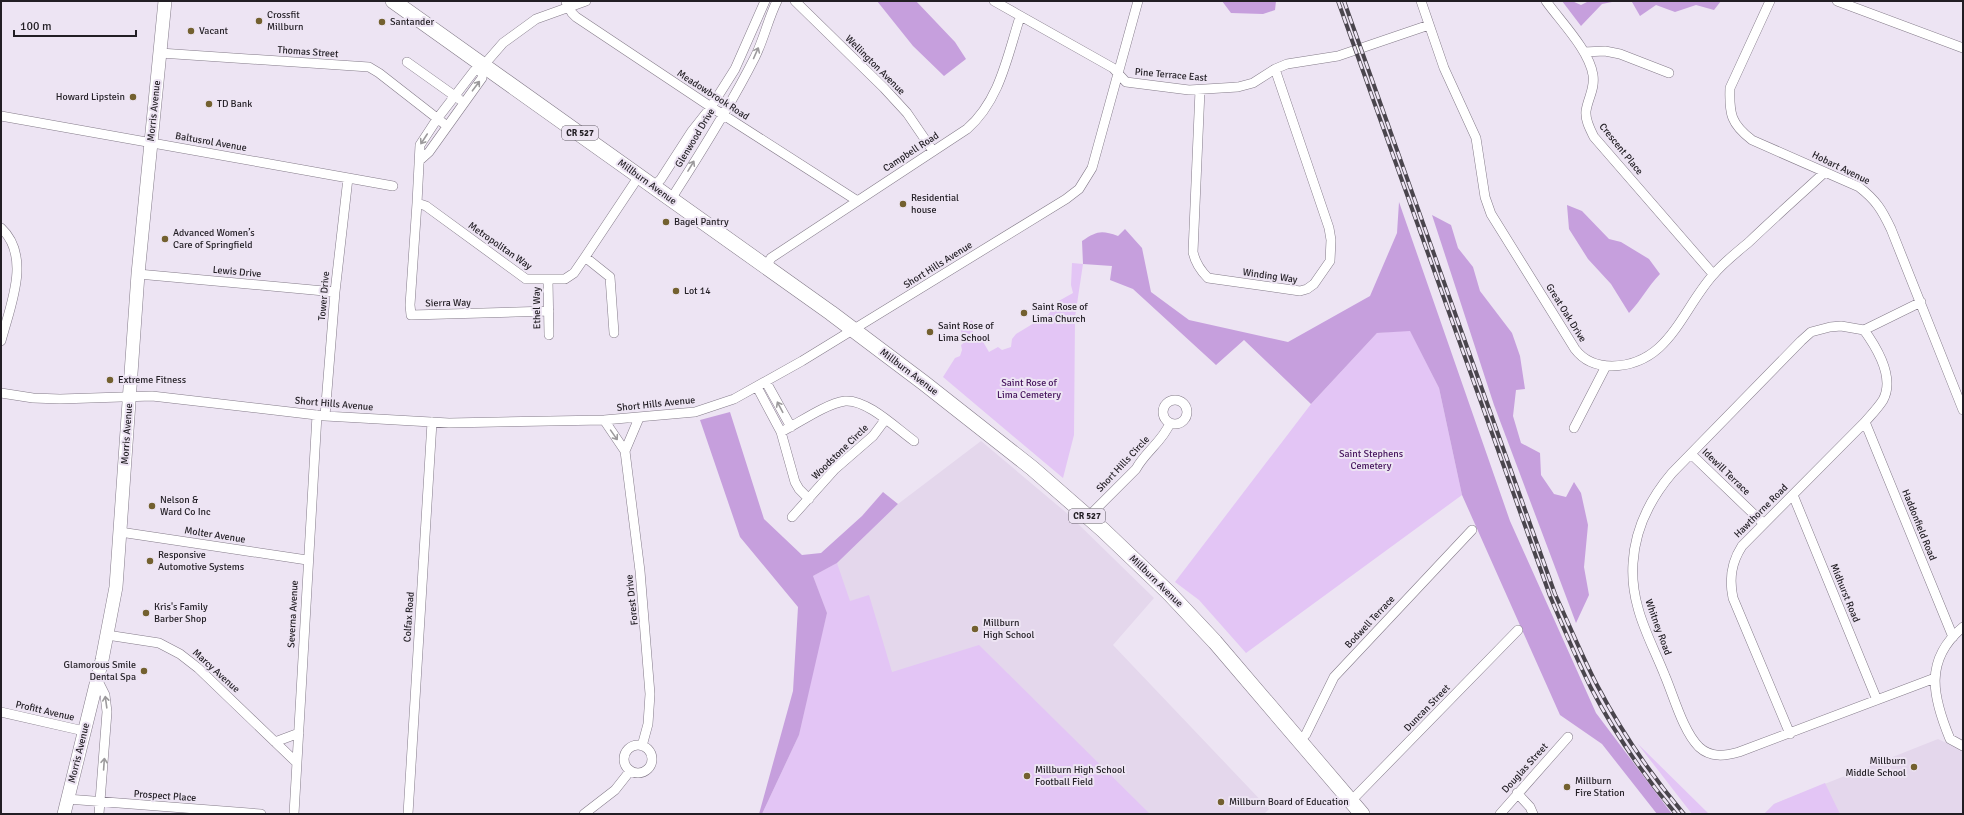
<svg xmlns="http://www.w3.org/2000/svg" width="1964" height="815" viewBox="0 0 1964 815" font-family="Signika,sans-serif">
	<style>
		.built { fill: #e4d7ec }
		.green { fill: #e3c5f5 }
		.forest { fill: #c69fdd }
		.lines { fill: none; stroke-linecap: round; stroke-linejoin: round }
		.street-casing { stroke: #847b89; stroke-width: 10 }
		.secondary-casing { stroke: #847b89; stroke-width: 14 }
		.primary-casing { stroke: #847b89; stroke-width: 16 }
		.street { stroke: #fff; stroke-width: 9 }
		.secondary { stroke: #fff; stroke-width: 13 }
		.primary { stroke: #fff; stroke-width: 15 }
		.rail-casing { stroke: #4a454d; stroke-width: 4 }
		.rail { stroke: #ede4f3; stroke-width: 2.5; stroke-dasharray: 8; stroke-linecap: butt }
		.oneway { stroke: #9c9a9c }
		.poi-dot { fill: #73602f; stroke: #ede4f3; stroke-width: 1.5 }
		.labels { text-anchor: middle; dominant-baseline: central; stroke-width: 4; stroke-linejoin: round; paint-order: stroke }
		.shield { fill: #ede4f3; stroke: #5f5962; stroke-width: 1 }
		.shield-label { font-size: 9px; font-weight: bold; fill: #221e24 }
		.poi-label { font-size: 10px; fill: #221e24; stroke: #ede4f3; text-anchor: start }
		.street-label { font-size: 10px; fill: #221e24; stroke: #ede4f3 }
		.park-label { font-size: 10px; fill: #45145c; stroke: #ede4f3 }
	</style>
	<rect width="100%" height="100%" fill="#ede4f3"/>
	<!-- built -->
	<path class="built" d="M 981,441 L 1069,515 L 1154,598 L 1113,645 L 1269,809 L 1264,814 L 769,814 L 799,735 L 813,576 L 837,563 L 898,504 Z
		M 1938,739 L 1963,751 L 1963,814 L 1764,814 L 1774,804 Z"/>
	<!-- green -->
	<path class="green" d="M 1072,263 L 1083,264 L 1075,317 L 1074,435 L 1063,478 L 943,377 L 955,358 L 960,356 L 962,350 L 961,345 L 966,341 L 960,330 L 972,320 L 973,324 L 971,327 L 974,334 L 979,335 L 989,352 L 998,347 L 1002,350 L 1011,347 L 1012,339 L 1016,334 L 1049,314 L 1055,303 L 1073,293 L 1071,285 Z
		M 1410,330 L 1439,388 L 1462,495 L 1246,653 L 1199,600 L 1175,582 L 1311,404 L 1377,333 Z
		M 837,563 L 850,601 L 869,595 L 892,672 L 979,645 L 1150,814 L 762,814 L 799,735 L 817,654 L 815,647 L 819,646 L 827,613 L 813,576 Z
		M 1637,743 L 1709,814 L 1692,814 Z
		M 1825,783 L 1840,814 L 1764,814 L 1774,804 Z"/>
	<!-- forest -->
	<path class="forest" d="M 877,1 L 916,1 L 955,42 L 966,59 L 944,76 L 913,46 Z
		M 1222,1 L 1276,1 L 1275,10 L 1263,14 L 1231,13 Z
		M 1562,1 L 1572,1 L 1581,5 L 1589,1 L 1617,1 L 1602,4 L 1581,26 Z
		M 1618,1 L 1721,1 L 1714,10 L 1696,5 L 1675,12 L 1656,5 L 1640,16 L 1632,2 Z
		M 1399,202 L 1510,521 L 1596,713 L 1672,814 L 1657,814 L 1602,744 L 1560,715 L 1462,495 L 1439,388 L 1410,331 L 1377,333 L 1311,404 L 1244,340 L 1216,365 L 1133,289 L 1110,280 L 1112,266 L 1083,264 L 1082,241 C 1097,231 1101,230 1118,236 L 1125,229 L 1142,248 L 1151,292 L 1189,320 L 1288,342 L 1370,296 L 1397,233 Z
		M 1567,205 L 1582,211 L 1609,239 L 1621,242 L 1649,259 L 1660,274 C 1648,286 1641,301 1629,313 L 1611,284 L 1588,259 L 1569,229 Z
		M 1432,215 L 1451,225 L 1458,248 L 1473,267 L 1480,291 L 1512,333 L 1520,356 L 1525,389 L 1516,390 L 1513,416 L 1521,443 L 1540,453 L 1541,475 L 1554,494 L 1566,497 L 1574,482 L 1581,493 L 1588,525 L 1584,567 L 1589,595 L 1576,623 L 1494,405 Z
		M 730,412 L 764,519 L 802,555 L 821,553 L 862,516 L 883,492 L 898,504 L 837,563 L 813,576 L 827,613 L 799,735 L 762,814 L 759,814 L 793,691 L 798,607 L 740,537 L 700,420 Z"/>
	<g class="lines">
		<defs>
			<path id="street" d="M 586,1 L 536,19 L 503,43 L 483,66 L 474,71 L 437,119 L 420,145 L 417,203 L 426,206 L 526,279 L 565,279 L 574,273 L 585,257 L 639,176
				M 795,1 L 884,88 L 907,113 L 933,151
				M 994,1 L 1113,68 L 1126,82 L 1189,90 L 1238,87 L 1253,83 L 1275,69 L 1287,64 L 1338,56 L 1429,25
				M 1421,1 L 1444,68 L 1476,138 L 1485,197 L 1491,214 L 1575,349 C 1584,361 1597,366 1612,366 C 1669,365 1681,311 1713,275 C 1723,263 1737,252 1749,242 C 1774,218 1800,195 1825,172
				M 1546,1 C 1561,22 1589,50 1593,75 C 1595,89 1588,98 1586,111 C 1585,120 1590,129 1594,137 L 1713,274
				M 1770,1 L 1730,88 C 1729,114 1731,124 1752,140 L 1859,187 C 1876,200 1882,210 1891,229 L 1963,410
				M 1837,1 L 1963,48
				M 566,2 L 572,13 L 576,17 L 711,107 L 856,200
				M 1584,52 L 1605,51 L 1620,54 L 1669,73
				M 160,53 L 369,67 L 379,73 L 447,126
				M 407,62 L 459,99
				M 1200,90 L 1193,252 C 1195,262 1200,270 1208,278 L 1300,291 L 1307,289 L 1314,284 L 1330,261 L 1331,240 L 1329,228 L 1275,69
				M 1,116 L 393,186
				M 419,161 L 429,152 L 482,78 L 483,66
				M 653,187 L 661,179 L 692,131 L 711,107 L 735,69 L 765,1
				M 671,199 C 700,154 731,105 755,57 C 764,39 768,19 777,1
				M 417,203 L 410,305 L 411,315 L 549,311
				M 1,228 C 32,257 10,306 1,341
				M 585,257 L 610,277 L 614,333
				M 766,267 L 771,258 L 967,129 C 1000,100 1007,57 1020,17
				M 138,274 L 335,292
				M 548,280 L 549,335
				M 1921,302 L 1864,330 L 1841,326 L 1830,327 L 1811,332 L 1801,341 L 1672,473 C 1650,499 1635,528 1633,563 C 1632,578 1634,594 1638,608 C 1644,631 1656,653 1665,676 C 1674,697 1683,731 1699,747 C 1711,758 1725,756 1739,752 L 1935,678
				M 766,382 L 791,427
				M 757,387 L 781,432 L 795,482 L 799,489 L 809,499
				M 1,393 L 33,398 L 60,399 L 152,396 L 325,416 L 449,423 L 604,420 L 695,412 L 734,399 L 802,361 L 1066,199 L 1079,189 L 1092,168 L 1138,1
				M1163 412a12 12 0 1 1 24 0a12 12 0 1 1-24 0Z
				M 325,416 L 335,292 L 348,178
				M 639,418 L 625,451 L 640,571 L 650,694 L 648,724 L 642,746
				M 604,420 L 625,451
				M 1865,422 L 1953,637
				M 1574,428 L 1606,366
				M 781,432 C 799,423 825,404 845,401 C 867,399 897,429 914,441
				M 1691,454 L 1763,523
				M 1793,495 L 1877,700
				M 792,517 L 835,469 L 873,436 L 885,420
				M 1088,517 L 1136,469 C 1145,452 1163,441 1170,423
				M 120,532 L 307,560
				M 1963,627 C 1923,660 1933,698 1950,739 L 1963,746
				M 107,635 L 159,643 L 180,654 L 198,668 L 297,763
				M 97,679 L 105,695 L 107,712 L 99,814
				M 1,712 L 84,731
				M 1790,734 L 1733,598 C 1729,579 1731,563 1742,546 L 1865,422 C 1871,415 1878,408 1883,400 C 1895,378 1877,348 1864,330
				M 1300,740 L 1306,734 L 1334,677 L 1472,530
				M 275,742 L 299,733
				M624 759a14 14 0 1 1 28 0a14 14 0 1 1-28 0Z
				M 1517,793 L 1530,807 L 1533,814
				M 67,799 L 261,814
				M 1351,801 L 1518,630
				M 294,814 L 317,415
				M 408,814 L 432,422
				M 584,814 L 615,790 L 630,771
				M 1500,814 L 1568,737"/>
			<path id="secondary" d="M 64,814 L 102,660 L 116,587 L 138,274 L 165,1"/>
			<path id="primary" d="M 393,1 L 831,313 L 924,383 L 1032,468 L 1103,530 L 1169,593 L 1215,642 L 1362,814"/>
		</defs>
		<!-- street casing -->
		<use href="#street" class="street-casing"/>
		<!-- secondary casing -->
		<use href="#secondary" class="secondary-casing"/>
		<!-- primary casing -->
		<use href="#primary" class="primary-casing"/>
		<!-- street -->
		<use href="#street" class="street"/>
		<!-- secondary -->
		<use href="#secondary" class="secondary"/>
		<!-- primary -->
		<use href="#primary" class="primary"/>
		<defs>
			<path id="rail" d="M 1338,1 L 1550,596 C 1563,627 1576,658 1591,688 C 1614,732 1644,776 1676,814
				M 1344,1 L 1555,594 C 1569,624 1582,656 1597,685 C 1621,731 1651,775 1684,814"/>
		</defs>
		<!-- rail casing -->
		<use href="#rail" class="rail-casing"/>
		<!-- rail -->
		<use href="#rail" class="rail"/>
	</g>
	<!-- one-way arrows -->
	<defs><path id="oneway-shaft" d="M-6 0H5M1.5-3L5.5 0L1.5 3" fill="none" stroke-width="1.6" stroke-linecap="round" stroke-linejoin="round"/></defs>
	<g class="oneway">
		<use href="#oneway-shaft" transform="translate(756 53) rotate(-66)"/>
		<use href="#oneway-shaft" transform="translate(476 86) rotate(-53)"/>
		<use href="#oneway-shaft" transform="translate(424 139) rotate(123)"/>
		<use href="#oneway-shaft" transform="translate(691 166) rotate(-59)"/>
		<use href="#oneway-shaft" transform="translate(780 407) rotate(-118)"/>
		<use href="#oneway-shaft" transform="translate(614 435) rotate(55)"/>
		<use href="#oneway-shaft" transform="translate(106 702) rotate(-98)"/>
		<use href="#oneway-shaft" transform="translate(104 764) rotate(-86)"/>
	</g>
	<!-- markers -->
	<g class="poi-dot">
		<circle cx="259" cy="21" r="4"/>
		<circle cx="382" cy="22" r="4"/>
		<circle cx="191" cy="31" r="4"/>
		<circle cx="133" cy="97" r="4"/>
		<circle cx="209" cy="104" r="4"/>
		<circle cx="903" cy="204" r="4"/>
		<circle cx="666" cy="222" r="4"/>
		<circle cx="165" cy="239" r="4"/>
		<circle cx="676" cy="291" r="4"/>
		<circle cx="1024" cy="313" r="4"/>
		<circle cx="930" cy="332" r="4"/>
		<circle cx="110" cy="380" r="4"/>
		<circle cx="152" cy="506" r="4"/>
		<circle cx="150" cy="561" r="4"/>
		<circle cx="146" cy="613" r="4"/>
		<circle cx="975" cy="629" r="4"/>
		<circle cx="144" cy="671" r="4"/>
		<circle cx="1914" cy="767" r="4"/>
		<circle cx="1027" cy="776" r="4"/>
		<circle cx="1567" cy="787" r="4"/>
		<circle cx="1221" cy="802" r="4"/>
	</g>
	<g class="labels">
		<!-- shield labels -->
		<g class="shield">
			<rect x="562" y="126" width="36" height="14" rx="3"/>
			<rect x="1069" y="509" width="36" height="14" rx="3"/>
		</g>
		<g class="shield-label">
			<text x="580" y="133">CR 527</text>
			<text x="1087" y="516">CR 527</text>
		</g>
		<!-- poi labels -->
		<g class="poi-label">
			<text x="267" y="15">Crossfit<tspan x="267" dy="12">Millburn</tspan></text>
			<text x="390" y="22">Santander</text>
			<text x="199" y="31">Vacant</text>
			<text x="125" y="97" text-anchor="end">Howard Lipstein</text>
			<text x="217" y="104">TD Bank</text>
			<text x="911" y="198">Residential<tspan x="911" dy="12">house</tspan></text>
			<text x="674" y="222">Bagel Pantry</text>
			<text x="173" y="233">Advanced Women’s<tspan x="173" dy="12">Care of Springfield</tspan></text>
			<text x="684" y="291">Lot 14</text>
			<text x="1032" y="307">Saint Rose of<tspan x="1032" dy="12">Lima Church</tspan></text>
			<text x="938" y="326">Saint Rose of<tspan x="938" dy="12">Lima School</tspan></text>
			<text x="118" y="380">Extreme Fitness</text>
			<text x="160" y="500">Nelson &amp;<tspan x="160" dy="12">Ward Co Inc</tspan></text>
			<text x="158" y="555">Responsive<tspan x="158" dy="12">Automotive Systems</tspan></text>
			<text x="154" y="607">Kris's Family<tspan x="154" dy="12">Barber Shop</tspan></text>
			<text x="983" y="623">Millburn<tspan x="983" dy="12">High School</tspan></text>
			<text x="136" y="665" text-anchor="end">Glamorous Smile<tspan x="136" dy="12">Dental Spa</tspan></text>
			<text x="1906" y="761" text-anchor="end">Millburn<tspan x="1906" dy="12">Middle School</tspan></text>
			<text x="1035" y="770">Millburn High School<tspan x="1035" dy="12">Football Field</tspan></text>
			<text x="1575" y="781">Millburn<tspan x="1575" dy="12">Fire Station</tspan></text>
			<text x="1229" y="802">Millburn Board of Education</text>
		</g>
		<!-- street labels -->
		<g class="street-label">
			<text transform="translate(308 52) rotate(4)">Thomas Street</text>
			<text transform="translate(875 65) rotate(45)">Wellington Avenue</text>
			<text transform="translate(1171 75) rotate(5)">Pine Terrace East</text>
			<text transform="translate(713 95) rotate(33)">Meadowbrook Road</text>
			<text transform="translate(154 111) rotate(-84)">Morris Avenue</text>
			<text transform="translate(695 138) rotate(-59)">Glenwood Drive</text>
			<text transform="translate(211 142) rotate(10)">Baltusrol Avenue</text>
			<text transform="translate(1621 149) rotate(51)">Crescent Place</text>
			<text transform="translate(911 152) rotate(-33)">Campbell Road</text>
			<text transform="translate(1841 168) rotate(26)">Hobart Avenue</text>
			<text transform="translate(647 182) rotate(36)">Millburn Avenue</text>
			<text transform="translate(500 246) rotate(35)">Metropolitan Way</text>
			<text transform="translate(938 265) rotate(-32)">Short Hills Avenue</text>
			<text transform="translate(237 272) rotate(5)">Lewis Drive</text>
			<text transform="translate(1270 276) rotate(8)">Winding Way</text>
			<text transform="translate(324 296) rotate(-85)">Tower Drive</text>
			<text transform="translate(448 303) rotate(-1)">Sierra Way</text>
			<text transform="translate(537 308) rotate(-91)">Ethel Way</text>
			<text transform="translate(1566 313) rotate(58)">Great Oak Drive</text>
			<text transform="translate(909 372) rotate(37)">Millburn Avenue</text>
			<text transform="translate(334 404) rotate(5)">Short Hills Avenue</text>
			<text transform="translate(656 404) rotate(-6)">Short Hills Avenue</text>
			<text transform="translate(127 434) rotate(-86)">Morris Avenue</text>
			<text transform="translate(840 452) rotate(-44)">Woodstone Circle</text>
			<text transform="translate(1123 464) rotate(-47)">Short Hills Circle</text>
			<text transform="translate(1726 472) rotate(44)">Idewill Terrace</text>
			<text transform="translate(1761 511) rotate(-45)">Hawthorne Road</text>
			<text transform="translate(1919 525) rotate(68)">Haddonfield Road</text>
			<text transform="translate(215 535) rotate(9)">Molter Avenue</text>
			<text transform="translate(1156 581) rotate(44)">Millburn Avenue</text>
			<text transform="translate(1845 593) rotate(68)">Midhurst Road</text>
			<text transform="translate(632 600) rotate(-96)">Forest Drive</text>
			<text transform="translate(293 614) rotate(-87)">Severna Avenue</text>
			<text transform="translate(409 617) rotate(-86)">Colfax Road</text>
			<text transform="translate(1370 622) rotate(-47)">Bodwell Terrace</text>
			<text transform="translate(1658 627) rotate(70)">Whitney Road</text>
			<text transform="translate(216 671) rotate(42)">Marcy Avenue</text>
			<text transform="translate(1427 708) rotate(-46)">Duncan Street</text>
			<text transform="translate(45 711) rotate(13)">Profitt Avenue</text>
			<text transform="translate(79 753) rotate(-76)">Morris Avenue</text>
			<text transform="translate(1525 768) rotate(-48)">Douglas Street</text>
			<text transform="translate(165 796) rotate(4)">Prospect Place</text>
		</g>
		<!-- park labels -->
		<g class="park-label">
			<text x="1029" y="383">Saint Rose of<tspan x="1029" dy="12">Lima Cemetery</tspan></text>
			<text x="1371" y="454">Saint Stephens<tspan x="1371" dy="12">Cemetery</tspan></text>
		</g>
	</g>
	<!-- border -->
	<rect width="1964" height="815" fill="none" stroke="#221e24" stroke-width="4"/>
	<!-- scale -->
	<path d="M14 30v6h122v-6" fill="none" stroke="#221e24" stroke-width="2"/>
	<text x="20" y="30" font-size="12" fill="#221e24" stroke="#ede4f3" stroke-width="3" paint-order="stroke">100 m</text>
</svg>
